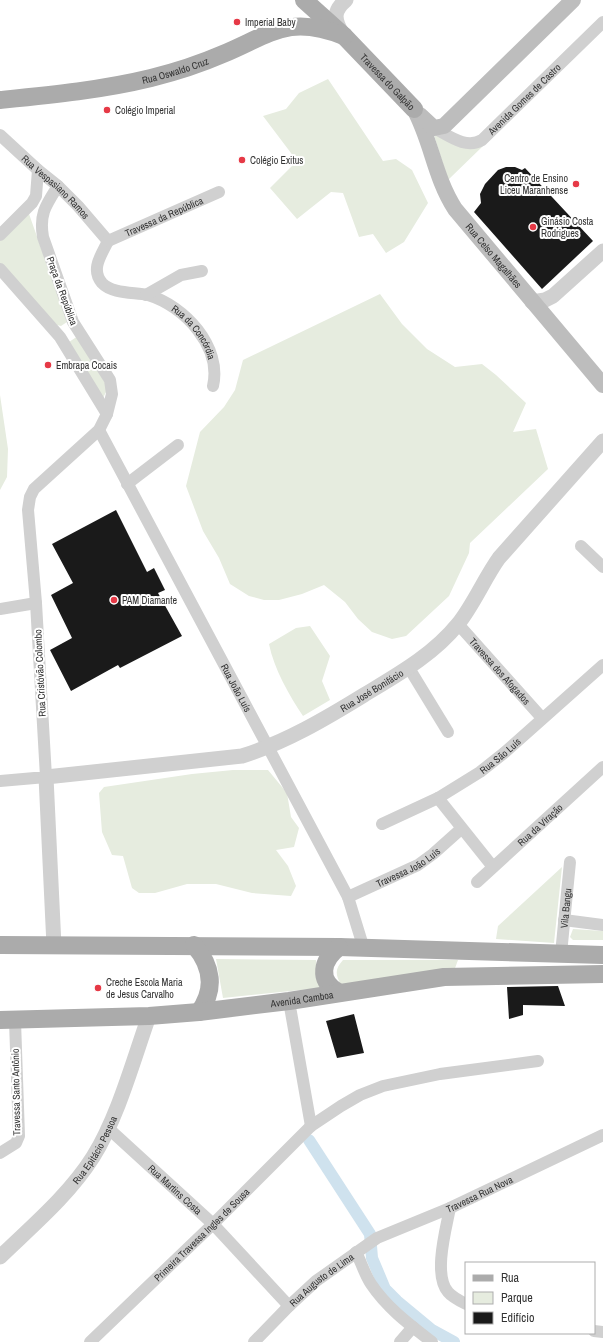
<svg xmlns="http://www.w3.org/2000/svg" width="603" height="1342" viewBox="0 0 603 1342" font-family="'Archivo Narrow',sans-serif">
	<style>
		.green { fill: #e6ecdf }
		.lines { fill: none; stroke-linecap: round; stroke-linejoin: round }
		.canal { stroke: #cfe2ee; stroke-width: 12 }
		.building { fill: #1a1a1a }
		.minor { stroke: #d0d0d0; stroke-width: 12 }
		.tertiary { stroke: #d0d0d0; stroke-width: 15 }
		.secondary { stroke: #bdbdbd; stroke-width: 16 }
		.primary { stroke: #ababab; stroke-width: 18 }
		.poi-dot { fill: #e63946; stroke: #fff; stroke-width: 1.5 }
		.labels { text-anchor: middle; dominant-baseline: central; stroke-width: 4; stroke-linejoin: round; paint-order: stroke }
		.poi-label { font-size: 10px; fill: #333; stroke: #fff; text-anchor: start }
		.street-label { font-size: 10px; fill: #333; stroke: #fff }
	</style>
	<rect width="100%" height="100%" fill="#fff"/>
	<!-- green -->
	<path class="green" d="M 328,79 L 383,161 L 396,159 L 412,170 L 428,203 L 404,242 L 386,253 L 373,234 L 359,237 L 343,193 L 331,192 L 297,219 L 270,188 L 297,161 L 263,116 L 286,109 L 299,93 Z
		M 434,135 L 483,146 L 448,180 Z
		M 28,211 L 67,322 L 61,326 L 57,325 L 0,264 L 0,241 Z
		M 380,294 L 402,324 L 427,349 L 455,367 L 482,364 L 496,375 L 526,403 L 513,432 L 536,429 L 548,469 L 470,543 L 469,553 L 449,596 L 406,636 L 392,639 L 372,632 L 358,619 L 345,602 L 324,585 L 302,594 L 279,600 L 264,600 L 249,596 L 230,584 L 219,558 L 203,531 L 186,486 L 200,432 L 224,407 L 235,390 L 243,360 Z
		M 78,336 L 108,388 L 103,398 L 69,342 Z
		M 0,395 L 8,449 L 7,477 L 0,490 Z
		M 310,626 L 330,656 L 322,681 L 330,700 L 303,716 C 289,695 274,669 269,644 L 296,628 Z
		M 233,770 L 268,770 L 287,793 L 291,817 L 299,828 L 294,847 L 276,850 L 288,866 L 296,886 L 291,896 L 252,893 L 216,884 L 187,884 L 155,893 L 139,893 L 132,888 L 123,856 L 112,855 L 102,832 L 99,793 L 104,787 L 192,774 Z
		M 562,867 L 554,943 L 496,939 L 498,926 Z
		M 573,929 L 603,931 L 603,940 L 573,940 L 570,937 Z
		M 216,959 L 316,960 L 320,988 L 223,998 Z
		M 343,960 L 458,960 L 454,971 L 341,985 C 335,974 335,969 343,960 Z"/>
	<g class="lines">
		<!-- canal -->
		<path class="canal" d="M 309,1140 L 370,1234 L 372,1258 L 385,1289 L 397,1301 L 432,1330 L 454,1342"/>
	</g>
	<!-- building -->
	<path class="building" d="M 506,167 L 515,167 L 522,170 L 525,168 L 593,241 L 542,289 L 474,212 L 481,203 L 480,194 L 485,184 L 498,170 Z
		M 116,510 L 147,572 L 154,568 L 165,590 L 158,593 L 182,636 L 120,668 L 118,665 L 71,691 L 50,650 L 72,638 L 51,595 L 73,583 L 52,544 Z
		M 558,986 L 565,1006 L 523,1005 L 523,1015 L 509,1019 L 507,987 Z
		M 354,1014 L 364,1053 L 337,1058 L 326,1021 Z"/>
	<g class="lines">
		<!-- minor -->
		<g class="minor">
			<path id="s1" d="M 432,127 C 447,134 465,150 482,140 L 603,22"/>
			<path id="s2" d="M 0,135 L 38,170 L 58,186 L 78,206 L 108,241"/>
			<path d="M 0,235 L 32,203 L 36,196 L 38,170"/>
			<path id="s3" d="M 108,241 C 102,254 90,269 102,283 C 112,294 135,292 148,295 C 185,306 222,347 213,386"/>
			<path id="s4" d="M 108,241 L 219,192"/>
			<path d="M 0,269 L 60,337 L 107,414"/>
			<path d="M 146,295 L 181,275 L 202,271"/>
			<path id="s5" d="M 99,430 L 348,897 L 364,949"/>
			<path d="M 127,484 L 178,445"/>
			<path d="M 581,546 L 603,567"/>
			<path d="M 0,609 L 36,603"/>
			<path id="s6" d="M 458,624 L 542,718"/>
			<path d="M 409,668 L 448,732"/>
			<path d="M 0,781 L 46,777 L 36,603 L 28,510 L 30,497 L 34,489 L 99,430 L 107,414 L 112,394 L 110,380 L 73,322 L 43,237 C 39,214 46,205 58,186"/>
			<path d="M 438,798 L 493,867"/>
			<path id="s7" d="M 382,824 L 438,798 L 480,772 L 504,753 L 603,665"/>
			<path id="s8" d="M 477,882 L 603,767"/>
			<path id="s9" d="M 348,897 L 418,865 L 433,854 L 461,829"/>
			<path d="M 564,920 L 603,925"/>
			<path id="s10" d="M 561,954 L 570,862"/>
			<path d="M 289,1001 L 311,1126"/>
			<path id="s11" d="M 108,1128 L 213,1224 L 289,1306"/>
			<path d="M 0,1153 L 16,1143 L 19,1136 L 15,1021"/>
			<path d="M 450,1208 C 446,1229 433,1275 448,1292 C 452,1297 460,1301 466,1304"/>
			<path d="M 356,1252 C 361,1262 365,1275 371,1284 C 387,1308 410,1325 432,1342"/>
			<path d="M 594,1331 L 603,1332"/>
			<path id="s12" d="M 90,1342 L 213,1224 L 311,1126 L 341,1106 L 360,1095 L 383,1086 L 440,1074 L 538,1061"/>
			<path id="s13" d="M 254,1342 L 289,1306 L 316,1281 L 377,1238 L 450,1208 L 603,1135"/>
			<path d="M 400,1342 L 413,1327"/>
		</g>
		<!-- tertiary -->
		<g class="tertiary">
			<path d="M 342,33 C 334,19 333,11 346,0"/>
			<path d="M 532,302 L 545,300 L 553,296 L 603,251"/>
			<path id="s14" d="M 54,946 L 46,777 L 242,756 C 286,742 325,719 364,695 C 397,675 433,655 458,624 C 474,604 484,579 499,558 L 603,441"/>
			<path id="s15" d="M 0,1257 C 32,1226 69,1195 93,1157 C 118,1117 133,1061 149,1016"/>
		</g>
		<!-- secondary -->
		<g class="secondary">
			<path id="s16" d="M 414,109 C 432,142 434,176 455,209 L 603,385"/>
			<path d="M 420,115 L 434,128 L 444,126 L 573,0"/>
		</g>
		<!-- primary -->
		<g class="primary">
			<path id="s17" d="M 304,0 L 344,36 L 414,109"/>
			<path id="s18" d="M 0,100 C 50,95 102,90 151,78 C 175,72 200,64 223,54 C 271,34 288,14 344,36"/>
			<path d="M 0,945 L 339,947 L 603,955"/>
			<path d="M 194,945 C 212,966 216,989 199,1012"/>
			<path d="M 338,992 C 317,980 322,960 339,947"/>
			<path id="s19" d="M 0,1020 L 149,1016 L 199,1012 L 289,1001 L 444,977 L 603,974"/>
		</g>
	</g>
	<!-- markers -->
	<g class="poi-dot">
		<circle cx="237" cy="22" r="4"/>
		<circle cx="107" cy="110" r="4"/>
		<circle cx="242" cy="160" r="4"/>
		<circle cx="576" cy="184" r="4"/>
		<circle cx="533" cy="227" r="4"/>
		<circle cx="48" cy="365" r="4"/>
		<circle cx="114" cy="600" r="4"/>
		<circle cx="98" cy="988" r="4"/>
	</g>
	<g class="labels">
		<!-- poi labels -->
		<g class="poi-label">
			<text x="245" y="22">Imperial Baby</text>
			<text x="115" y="110">Colégio Imperial</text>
			<text x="250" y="160">Colégio Exitus</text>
			<text x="568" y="178" text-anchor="end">Centro de Ensino<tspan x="568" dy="12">Liceu Maranhense</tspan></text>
			<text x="541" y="221">Ginásio Costa<tspan x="541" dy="12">Rodrigues</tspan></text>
			<text x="56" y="365">Embrapa Cocais</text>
			<text x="122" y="600">PAM Diamante</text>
			<text x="106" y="982">Creche Escola Maria<tspan x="106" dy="12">de Jesus Carvalho</tspan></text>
		</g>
		<!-- street labels -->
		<g class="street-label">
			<text stroke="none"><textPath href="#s18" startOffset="178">Rua Oswaldo Cruz</textPath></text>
			<text stroke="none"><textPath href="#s17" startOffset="117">Travessa do Galpão</textPath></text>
			<text stroke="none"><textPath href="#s1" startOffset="113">Avenida Gomes de Castro</textPath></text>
			<text stroke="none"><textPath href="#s2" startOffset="76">Rua Vespasiano Ramos</textPath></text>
			<text stroke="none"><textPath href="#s4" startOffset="61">Travessa da República</textPath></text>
			<text stroke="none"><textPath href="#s16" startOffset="169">Rua Celso Magalhães</textPath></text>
			<text transform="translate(62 291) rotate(70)">Praça da República</text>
			<text stroke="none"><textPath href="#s3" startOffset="155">Rua da Concórdia</textPath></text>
			<text stroke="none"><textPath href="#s6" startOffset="63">Travessa dos Afogados</textPath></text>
			<text transform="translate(40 673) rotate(-93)">Rua Cristóvão Colombo</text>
			<text stroke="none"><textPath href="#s5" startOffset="292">Rua João Luís</textPath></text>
			<text stroke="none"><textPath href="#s14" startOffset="512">Rua José Bonifácio</textPath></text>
			<text stroke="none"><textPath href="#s7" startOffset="137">Rua São Luís</textPath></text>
			<text stroke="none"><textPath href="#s8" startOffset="85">Rua da Viração</textPath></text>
			<text stroke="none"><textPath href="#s9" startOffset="67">Travessa João Luís</textPath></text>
			<text stroke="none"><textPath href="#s10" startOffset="46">Vila Bangu</textPath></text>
			<text stroke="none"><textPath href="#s19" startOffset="303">Avenida Camboa</textPath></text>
			<text transform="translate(16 1092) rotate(-91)">Travessa Santo Antônio</text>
			<text stroke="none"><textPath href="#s15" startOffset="144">Rua Epitácio Pessoa</textPath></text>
			<text stroke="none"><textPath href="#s11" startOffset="91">Rua Martins Costa</textPath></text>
			<text stroke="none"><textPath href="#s13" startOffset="273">Travessa Rua Nova</textPath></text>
			<text stroke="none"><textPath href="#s12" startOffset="155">Primeira Travessa Ingles de Sousa</textPath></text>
			<text stroke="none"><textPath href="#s13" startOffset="92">Rua Augusto de Lima</textPath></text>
		</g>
	</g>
	<!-- legend -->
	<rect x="465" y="1262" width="130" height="72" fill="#ffffff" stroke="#adadad"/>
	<rect x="473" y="1275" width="20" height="6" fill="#ababab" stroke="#adadad"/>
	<text x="501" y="1282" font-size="12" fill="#333333">Rua</text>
	<rect x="473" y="1292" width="20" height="12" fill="#e6ecdf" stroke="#adadad"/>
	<text x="501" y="1302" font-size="12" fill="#333333">Parque</text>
	<rect x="473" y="1312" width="20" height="12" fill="#1a1a1a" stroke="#adadad"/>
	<text x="501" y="1322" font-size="12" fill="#333333">Edifício</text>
</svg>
